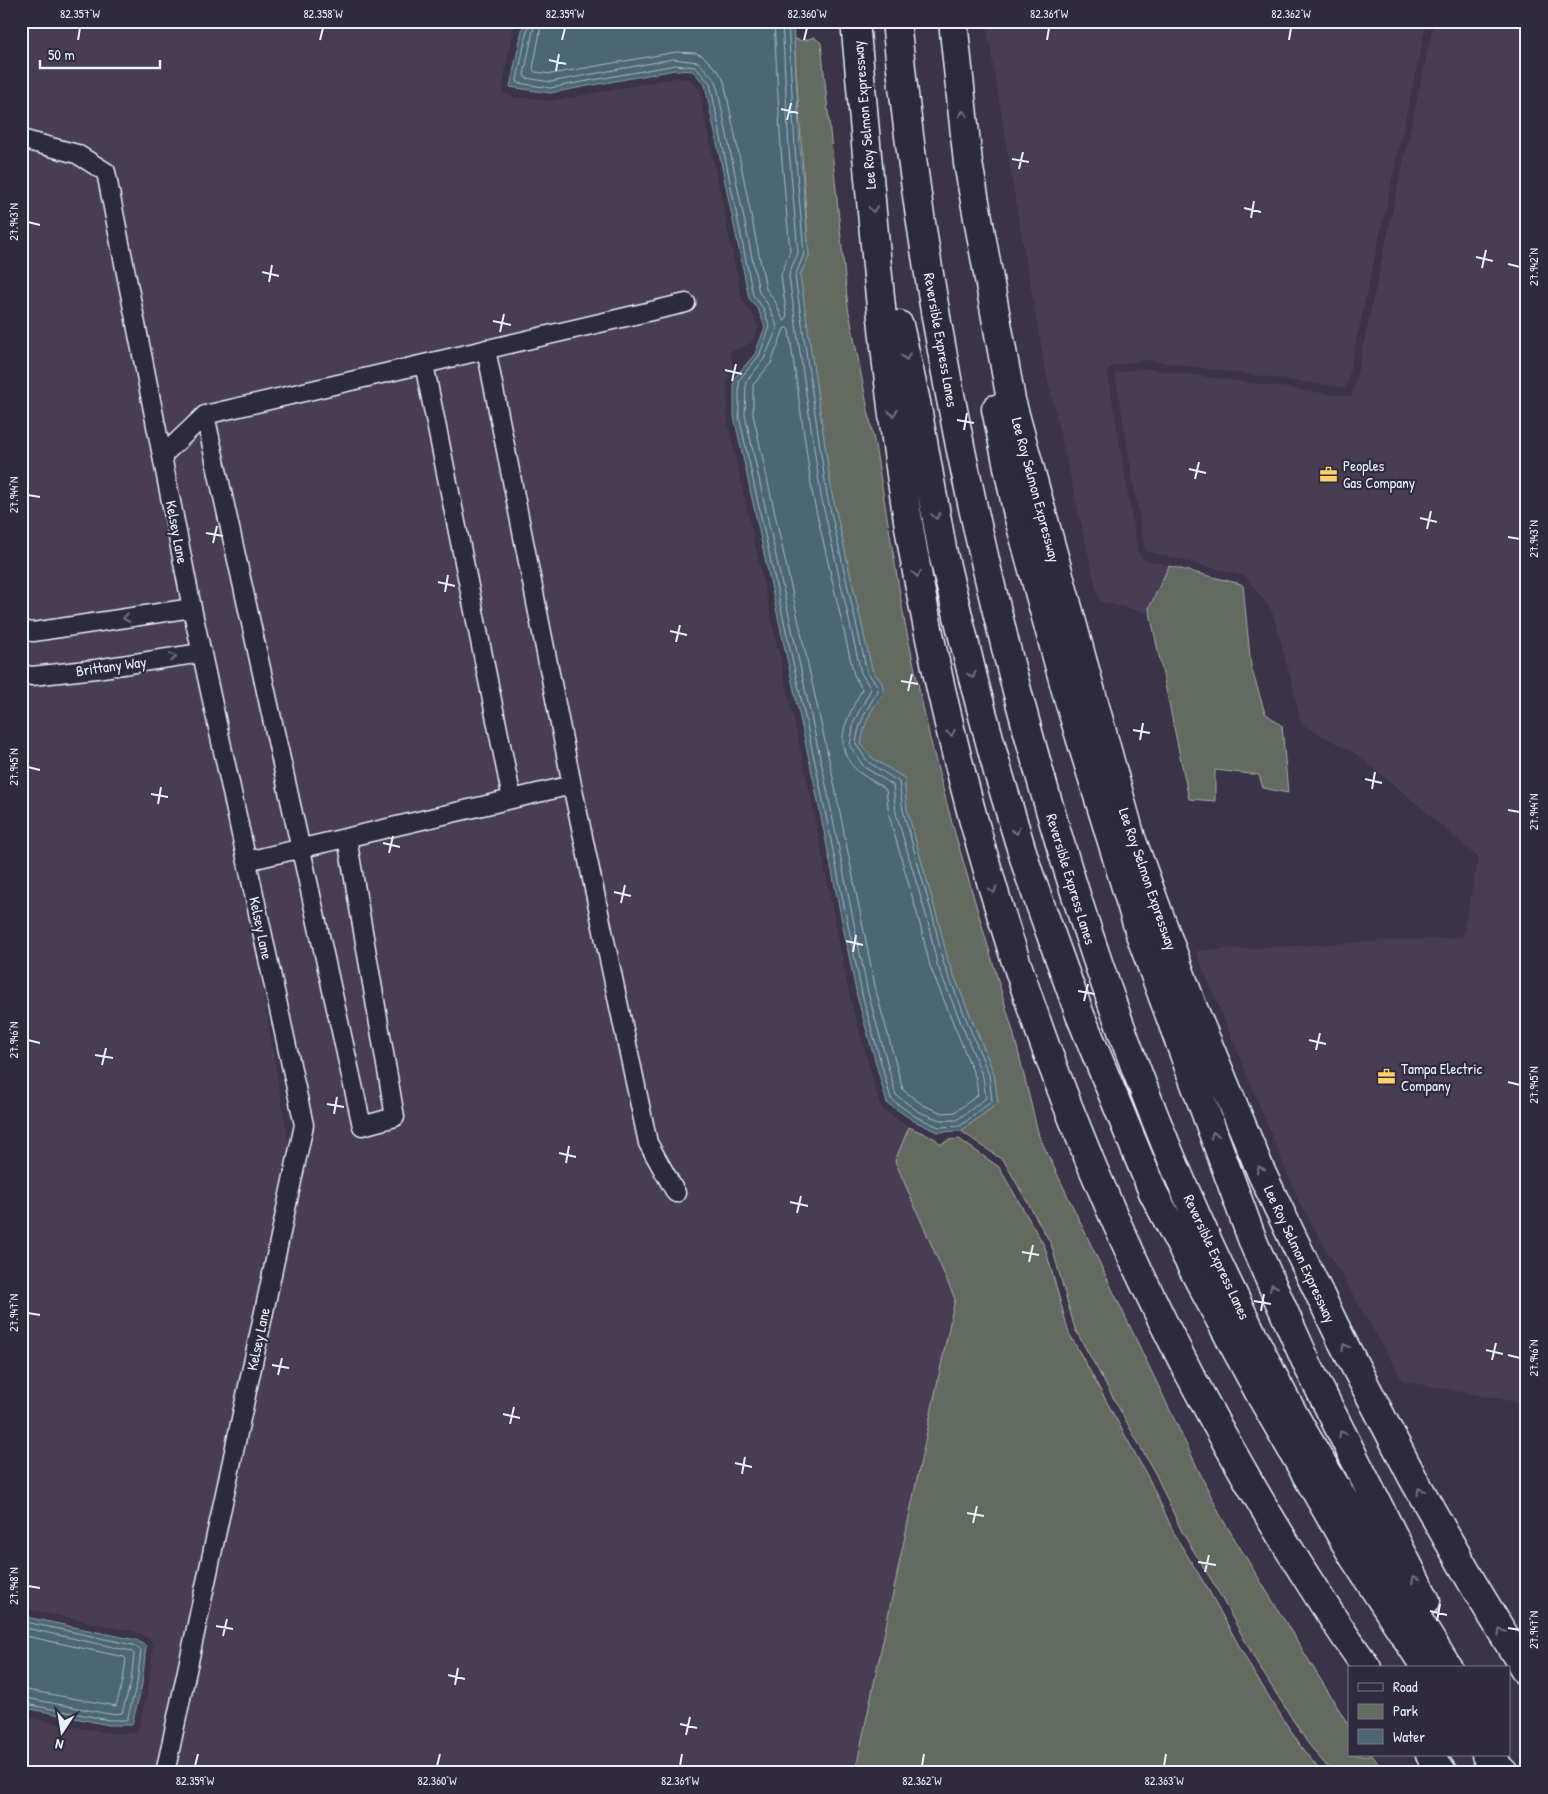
<svg xmlns="http://www.w3.org/2000/svg" width="1548" height="1794" viewBox="0 0 1548 1794" font-family="'Patrick Hand',sans-serif">
	<style>
		.built { fill: #4a3e53 }
		.green { fill: #646b5f; stroke: #a6aeac }
		.water { fill: #4c6674; stroke: #8a9ea9 }
		.lines { fill: none; stroke-linecap: round; stroke-linejoin: round }
		.shore { stroke: #aab9c3; stroke-width: 1 }
		.minor-casing { stroke: #e8f1f8; stroke-width: 21 }
		.motorway-casing { stroke: #e8f1f8; stroke-width: 31 }
		.minor { stroke: #2f2a3d; stroke-width: 18 }
		.motorway { stroke: #2f2a3d; stroke-width: 28 }
		.oneway { stroke: #70707e }
		.ticks { fill: none; stroke: #e8f1f8; stroke-width: 2 }
		.labels { text-anchor: middle; dominant-baseline: central; stroke-width: 4.5; stroke-linejoin: round; paint-order: stroke }
		.street-label { font-size: 15px; fill: #e8f1f8; stroke: #2f2a3d }
		.poi-label { font-size: 15px; fill: #e8f1f8; stroke: #2f2a3d; text-anchor: start }
		.neatline { fill: none; stroke: #e8f1f8; stroke-width: 2 }
		.ticks-label { font-size: 12px; text-anchor: middle; fill: #e8f1f8 }
	</style>
	<rect width="100%" height="100%" fill="#3b3347"/>
	<filter id="ink" filterUnits="userSpaceOnUse"><feTurbulence type="fractalNoise" baseFrequency=".02" numOctaves="2"/><feDisplacementMap in="SourceGraphic" scale="10" xChannelSelector="R" yChannelSelector="G"/><feConvolveMatrix kernelMatrix="1 2 1 2 8 2 1 2 1" color-interpolation-filters="sRGB"/></filter>
	<g filter="url(#ink)">
		<!-- built -->
		<path class="built" d="M 21,21 L 514,21 L 503,85 L 503,93 L 515,98 L 523,97 L 551,101 L 675,78 L 689,79 L 699,89 L 742,300 L 753,315 L 758,328 L 751,343 L 730,352 L 733,367 L 727,378 L 727,419 L 808,784 L 850,998 L 880,1105 L 883,1110 L 909,1127 L 895,1161 L 955,1299 L 855,1773 L 173,1773 L 312,1127 L 257,868 L 295,859 L 354,1128 L 364,1135 L 397,1126 L 403,1115 L 357,845 L 566,796 L 640,1146 L 673,1206 L 687,1195 L 656,1140 L 580,783 L 496,356 L 696,310 L 693,292 L 211,403 L 196,408 L 196,412 L 167,439 L 114,169 L 110,164 L 79,145 L 21,130 Z
			M 986,21 L 1427,21 L 1346,388 L 1145,360 L 1115,365 L 1109,369 L 1108,374 L 1138,553 L 1143,559 L 1169,566 L 1149,608 L 1151,614 L 1099,601 L 1045,368 L 1018,215 Z
			M 1434,21 L 1527,21 L 1527,1404 L 1403,1381 L 1299,1202 L 1196,951 L 1462,937 L 1479,858 L 1403,792 L 1356,754 L 1301,724 L 1292,683 L 1272,611 L 1245,576 L 1145,551 L 1115,373 L 1143,368 L 1352,397 Z
			M 21,149 L 74,163 L 99,178 L 153,453 L 150,456 L 154,461 L 182,600 L 33,623 L 21,620 Z
			M 480,360 L 562,778 L 518,788 L 434,371 Z
			M 417,375 L 502,792 L 308,837 L 216,422 Z
			M 201,431 L 291,841 L 253,850 L 200,606 L 171,459 Z
			M 185,619 L 191,645 L 96,660 L 32,667 L 21,664 L 21,639 L 31,641 Z
			M 195,663 L 247,901 L 290,1150 L 156,1773 L 21,1773 L 21,1716 L 107,1733 L 132,1733 L 136,1731 L 139,1726 L 149,1686 L 153,1644 L 150,1639 L 137,1632 L 21,1608 L 21,683 L 30,685 L 97,678 Z
			M 340,848 L 385,1110 L 369,1115 L 312,855 Z"/>
		<!-- green -->
		<path class="green" d="M 814,37 L 821,43 L 848,307 L 876,451 L 905,624 L 930,739 L 952,823 L 1014,1035 L 1039,1136 L 1220,1515 L 1349,1726 L 1349,1755 L 1372,1755 L 1385,1773 L 1332,1773 L 1307,1742 L 1260,1668 L 1215,1586 L 1182,1532 L 1156,1475 L 1075,1329 L 1051,1244 L 1004,1161 L 961,1131 L 998,1103 L 994,1074 L 948,961 L 938,920 L 907,810 L 904,778 L 872,758 L 861,744 L 864,725 L 876,703 L 882,683 L 872,670 L 832,494 L 800,275 L 809,256 L 794,39 L 803,41 Z
			M 1169,566 L 1241,584 L 1243,586 L 1251,667 L 1265,713 L 1282,726 L 1288,793 L 1263,788 L 1259,775 L 1215,770 L 1215,801 L 1189,799 L 1149,608 Z
			M 909,1127 L 934,1138 L 941,1144 L 949,1140 L 959,1139 L 999,1167 L 1045,1247 L 1069,1333 L 1149,1479 L 1176,1537 L 1209,1591 L 1254,1673 L 1301,1747 L 1322,1773 L 855,1773 L 955,1299 L 895,1161 Z"/>
		<!-- water -->
		<path class="water" d="M 524,21 L 793,21 L 800,149 L 809,256 L 800,275 L 832,494 L 872,670 L 882,683 L 884,694 C 870,709 864,725 861,744 L 872,758 L 904,778 L 907,810 L 938,920 L 948,961 L 994,1074 L 998,1103 L 961,1131 L 938,1132 L 914,1121 L 887,1103 L 857,996 L 814,782 L 734,416 L 734,378 L 755,354 L 765,327 L 759,311 L 749,298 L 705,85 L 693,71 L 675,70 L 550,93 L 510,87 Z
			M 21,1616 L 136,1640 L 146,1646 L 142,1684 L 132,1725 L 109,1725 L 21,1707 Z"/>
		<g class="lines">
			<!-- shore -->
			<path class="shore" d="M 529,21 L 517,80 L 518,83 L 550,88 L 675,65 L 695,67 L 710,83 L 753,295 L 763,308 L 770,327 L 759,356 L 739,380 L 739,416 L 819,781 L 862,994 L 891,1099 L 916,1117 L 939,1127 L 960,1126 L 992,1101 L 989,1075 L 943,962 L 934,921 L 903,811 L 899,782 L 868,762 L 856,744 C 858,723 867,709 878,691 L 877,685 L 867,672 L 827,495 L 795,276 L 804,254 L 795,149 L 788,21
				M 535,21 L 524,75 L 526,78 L 550,82 L 673,59 L 698,62 L 716,81 L 759,292 L 769,306 L 776,323 L 777,329 L 764,359 L 746,382 L 745,415 L 825,780 L 868,993 L 896,1095 L 919,1112 L 940,1120 L 957,1120 L 986,1098 L 983,1077 L 937,964 L 928,922 L 896,813 L 893,785 L 864,767 L 850,746 L 854,721 L 871,689 L 861,673 L 821,496 L 789,277 L 790,271 L 798,253 L 789,150 L 782,21
				M 542,21 L 533,69 L 535,72 L 551,74 L 676,52 L 696,53 L 703,56 L 719,72 L 724,81 L 766,289 L 775,301 L 783,320 L 785,321 L 787,318 L 781,275 L 790,251 L 781,150 L 774,21
				M 787,328 L 789,330 L 813,497 L 854,675 L 862,689 C 848,718 828,746 860,773 C 868,779 878,783 886,790 L 889,815 L 920,924 L 930,966 L 976,1079 L 978,1095 L 955,1112 L 942,1113 L 923,1105 L 903,1090 L 876,991 L 833,778 L 753,414 L 753,385 L 771,363 L 784,329 Z
				M 21,1621 L 133,1645 L 141,1650 L 137,1683 L 127,1720 L 109,1720 L 21,1703
				M 21,1627 L 131,1651 L 134,1654 L 131,1682 L 122,1713 L 109,1714 L 21,1697
				M 21,1635 L 124,1657 L 126,1659 L 123,1681 L 116,1706 L 21,1689"/>
			<defs>
				<path id="minor" d="M 21,139 L 77,154 L 106,172 L 192,608 L 304,1125 L 165,1773
					M 486,349 L 572,785 L 512,799
					M 424,364 L 686,303
					M 205,415 L 362,1126 L 395,1117 L 347,838
					M 162,456 L 205,415 L 424,364 L 512,799 L 247,861
					M 21,630 L 33,632 L 192,608
					M 21,674 L 32,676 L 96,669 L 201,653
					M 572,785 L 648,1143 L 676,1193"/>
				<path id="motorway" d="M 855,21 C 873,210 884,402 920,588 C 979,899 1086,1201 1245,1475 C 1283,1541 1323,1606 1367,1668
					M 896,21 C 919,252 961,481 1021,706 C 1073,901 1137,1095 1225,1278 C 1253,1336 1281,1395 1314,1450 C 1357,1524 1403,1595 1448,1668
					M 953,21 L 968,163 L 1011,400 L 1131,838 L 1193,1008 L 1262,1174 L 1341,1339 L 1413,1478 L 1473,1584 L 1527,1673
					M 899,325 L 916,402 L 943,554 L 973,678 L 998,772 L 1028,871 L 1080,1015 L 1153,1192 L 1203,1288 L 1261,1396 L 1353,1556 L 1426,1668
					M 996,409 L 1018,515 L 1067,694 L 1142,940 L 1254,1244 L 1308,1366 L 1426,1601
					M 1430,1755 L 1443,1773
					M 1486,1755 L 1504,1773"/>
			</defs>
			<!-- minor casing -->
			<use href="#minor" class="minor-casing"/>
			<!-- motorway casing -->
			<use href="#motorway" class="motorway-casing"/>
			<!-- minor -->
			<use href="#minor" class="minor"/>
			<!-- motorway -->
			<use href="#motorway" class="motorway"/>
		</g>
		<!-- one-way arrows -->
		<defs><path id="oneway-chevron" d="M-2-3.5L2.5 0L-2 3.5" fill="none" stroke-width="1.6" stroke-linecap="round" stroke-linejoin="round" transform="scale(1.25)"/></defs>
		<g class="oneway">
			<use href="#oneway-chevron" transform="translate(963 114) rotate(-96)"/>
			<use href="#oneway-chevron" transform="translate(873 209) rotate(85)"/>
			<use href="#oneway-chevron" transform="translate(906 357) rotate(78)"/>
			<use href="#oneway-chevron" transform="translate(893 413) rotate(83)"/>
			<use href="#oneway-chevron" transform="translate(936 516) rotate(80)"/>
			<use href="#oneway-chevron" transform="translate(917 574) rotate(81)"/>
			<use href="#oneway-chevron" transform="translate(126 618) rotate(171)"/>
			<use href="#oneway-chevron" transform="translate(173 657) rotate(-9)"/>
			<use href="#oneway-chevron" transform="translate(972 675) rotate(76)"/>
			<use href="#oneway-chevron" transform="translate(951 733) rotate(77)"/>
			<use href="#oneway-chevron" transform="translate(1016 831) rotate(73)"/>
			<use href="#oneway-chevron" transform="translate(993 890) rotate(73)"/>
			<use href="#oneway-chevron" transform="translate(1214 1135) rotate(-110)"/>
			<use href="#oneway-chevron" transform="translate(1260 1169) rotate(-113)"/>
			<use href="#oneway-chevron" transform="translate(1273 1287) rotate(-114)"/>
			<use href="#oneway-chevron" transform="translate(1345 1347) rotate(-117)"/>
			<use href="#oneway-chevron" transform="translate(1342 1434) rotate(-116)"/>
			<use href="#oneway-chevron" transform="translate(1420 1491) rotate(-119)"/>
			<use href="#oneway-chevron" transform="translate(1415 1579) rotate(-117)"/>
			<use href="#oneway-chevron" transform="translate(1501 1632) rotate(-121)"/>
		</g>
	</g>
	<!-- ticks -->
	<path class="ticks" d="M 78,40 L 80,28M 320,40 L 323,28M 562,40 L 565,28M 804,40 L 807,28M 1047,40 L 1049,28M 1289,40 L 1291,28M 549,60 L 566,64M 556,71 L 559,54M 781,109 L 798,113M 787,120 L 791,103M 1012,159 L 1029,162M 1019,169 L 1023,152M 1244,208 L 1261,212M 1251,218 L 1254,201M 28,222 L 40,225M 1476,257 L 1493,261M 1508,264 L 1520,267M 1482,268 L 1486,250M 262,272 L 279,276M 269,282 L 272,265M 493,321 L 511,325M 500,332 L 504,314M 725,370 L 742,374M 732,381 L 736,364M 957,420 L 974,423M 964,430 L 967,413M 1189,469 L 1206,473M 1195,479 L 1199,462M 28,495 L 40,497M 1420,518 L 1437,522M 1427,529 L 1431,511M 206,533 L 223,536M 1508,537 L 1520,539M 213,543 L 217,526M 438,582 L 455,586M 445,592 L 448,575M 670,631 L 687,635M 676,642 L 680,625M 901,681 L 918,684M 908,691 L 912,674M 1133,730 L 1150,733M 1140,740 L 1143,723M 28,767 L 40,770M 1365,779 L 1382,783M 1372,789 L 1375,772M 151,794 L 168,797M 158,804 L 161,787M 1508,810 L 1520,812M 383,843 L 400,847M 389,853 L 393,836M 614,892 L 631,896M 621,903 L 625,885M 846,941 L 863,945M 853,952 L 856,935M 1078,991 L 1095,994M 1084,1001 L 1088,984M 28,1040 L 40,1043M 1309,1040 L 1326,1044M 1316,1050 L 1320,1033M 95,1055 L 113,1058M 102,1065 L 106,1048M 1508,1082 L 1520,1085M 327,1104 L 344,1107M 334,1114 L 337,1097M 559,1153 L 576,1157M 566,1163 L 569,1146M 790,1202 L 808,1206M 797,1213 L 801,1196M 1022,1252 L 1039,1255M 1029,1262 L 1033,1245M 1254,1301 L 1271,1304M 1261,1311 L 1264,1294M 28,1313 L 40,1315M 1486,1350 L 1503,1354M 1508,1355 L 1520,1358M 1492,1360 L 1496,1343M 272,1365 L 289,1368M 278,1375 L 282,1358M 503,1414 L 520,1418M 510,1424 L 514,1407M 735,1463 L 752,1467M 742,1474 L 745,1457M 967,1513 L 984,1516M 973,1523 L 977,1506M 1198,1562 L 1216,1565M 1205,1572 L 1209,1555M 28,1586 L 40,1588M 1430,1611 L 1447,1615M 1437,1621 L 1440,1604M 216,1626 L 233,1629M 1508,1628 L 1520,1630M 223,1636 L 227,1619M 448,1675 L 465,1679M 455,1685 L 458,1668M 680,1724 L 697,1728M 686,1735 L 690,1717M 195,1766 L 198,1754M 437,1766 L 440,1754M 680,1766 L 682,1754M 922,1766 L 924,1754M 1164,1766 L 1166,1754"/>
	<!-- icons -->
	<defs>
		<symbol id="office-bare" viewBox="-9 -9 18 18"><path d="M-6-3h4V-5.5h4V-3h4V5H-6ZM-1-4.5V-3h2v-1.5ZM-6 0V1H6V0Z" fill="#ffd166" stroke="#2f2a3d" stroke-width="2.5" paint-order="stroke"/></symbol>
	</defs>
	<g fill-rule="evenodd">
		<use href="#office-bare" x="1316" y="462" width="25" height="25"/>
		<use href="#office-bare" x="1374" y="1064" width="25" height="25"/>
	</g>
	<g class="labels">
		<!-- street labels -->
		<g class="street-label">
			<text transform="translate(864 115) rotate(-95)">Lee Roy Selmon Expressway</text>
			<text transform="translate(941 340) rotate(80)">Reversible Express Lanes</text>
			<text transform="translate(1036 490) rotate(75)">Lee Roy Selmon Expressway</text>
			<text transform="translate(177 532) rotate(79)">Kelsey Lane</text>
			<text transform="translate(111 666) rotate(-8)">Brittany Way</text>
			<text transform="translate(1071 879) rotate(73)">Reversible Express Lanes</text>
			<text transform="translate(1148 879) rotate(71)">Lee Roy Selmon Expressway</text>
			<text transform="translate(261 928) rotate(78)">Kelsey Lane</text>
			<text transform="translate(1300 1254) rotate(65)">Lee Roy Selmon Expressway</text>
			<text transform="translate(1217 1257) rotate(65)">Reversible Express Lanes</text>
			<text transform="translate(258 1339) rotate(-78)">Kelsey Lane</text>
		</g>
		<!-- poi labels -->
		<g class="poi-label">
			<text x="1343" y="465">Peoples<tspan x="1343" dy="17">Gas Company</tspan></text>
			<text x="1401" y="1068">Tampa Electric<tspan x="1401" dy="17">Company</tspan></text>
		</g>
	</g>
	<!-- margin -->
	<rect width="1548" height="1794" fill="none" stroke="#2f2a3d" stroke-width="55"/>
	<!-- legend -->
	<rect x="1348" y="1666" width="162" height="90" fill="#2f2a3d" stroke="#797a88"/>
	<rect x="1358" y="1683" width="25" height="8" fill="#2f2a3d" stroke="#797a88"/>
	<text x="1393" y="1692" font-size="15" fill="#e8f1f8">Road</text>
	<rect x="1358" y="1704" width="25" height="15" fill="#646b5f" stroke="#797a88"/>
	<text x="1393" y="1716" font-size="15" fill="#e8f1f8">Park</text>
	<rect x="1358" y="1729" width="25" height="15" fill="#4c6674" stroke="#797a88"/>
	<text x="1393" y="1742" font-size="15" fill="#e8f1f8">Water</text>
	<!-- north arrow -->
	<g transform="translate(62 1732) rotate(192)" stroke="#2f2a3d" stroke-width="4" paint-order="stroke">
	<path d="M0-4L9 19L0 12L-9 19Z" fill="#e8f1f8"/>
	<text y="-8" font-size="14" font-weight="bold" text-anchor="middle" fill="#e8f1f8">N</text>
	</g>
	<!-- scale -->
	<path d="M40 60v8h120v-8" fill="none" stroke="#e8f1f8" stroke-width="2.5"/>
	<text x="48" y="60" font-size="15" fill="#e8f1f8" stroke="#2f2a3d" stroke-width="4" paint-order="stroke">50 m</text>
	<rect x="28" y="28" width="1492" height="1738" class="neatline"/>
	<g class="ticks-label">
		<text x="80" y="18">82.357°W</text>
		<text x="323" y="18">82.358°W</text>
		<text x="565" y="18">82.359°W</text>
		<text x="807" y="18">82.360°W</text>
		<text x="1049" y="18">82.361°W</text>
		<text x="1291" y="18">82.362°W</text>
		<text transform="translate(14 222) rotate(-90)" y="4">27.943°N</text>
		<text transform="translate(1534 267) rotate(-90)" y="4">27.942°N</text>
		<text transform="translate(14 495) rotate(-90)" y="4">27.944°N</text>
		<text transform="translate(1534 539) rotate(-90)" y="4">27.943°N</text>
		<text transform="translate(14 767) rotate(-90)" y="4">27.945°N</text>
		<text transform="translate(1534 812) rotate(-90)" y="4">27.944°N</text>
		<text transform="translate(14 1040) rotate(-90)" y="4">27.946°N</text>
		<text transform="translate(1534 1085) rotate(-90)" y="4">27.945°N</text>
		<text transform="translate(14 1313) rotate(-90)" y="4">27.947°N</text>
		<text transform="translate(1534 1358) rotate(-90)" y="4">27.946°N</text>
		<text transform="translate(14 1586) rotate(-90)" y="4">27.948°N</text>
		<text transform="translate(1534 1630) rotate(-90)" y="4">27.947°N</text>
		<text x="195" y="1785">82.359°W</text>
		<text x="437" y="1785">82.360°W</text>
		<text x="680" y="1785">82.361°W</text>
		<text x="922" y="1785">82.362°W</text>
		<text x="1164" y="1785">82.363°W</text>
	</g>
</svg>
